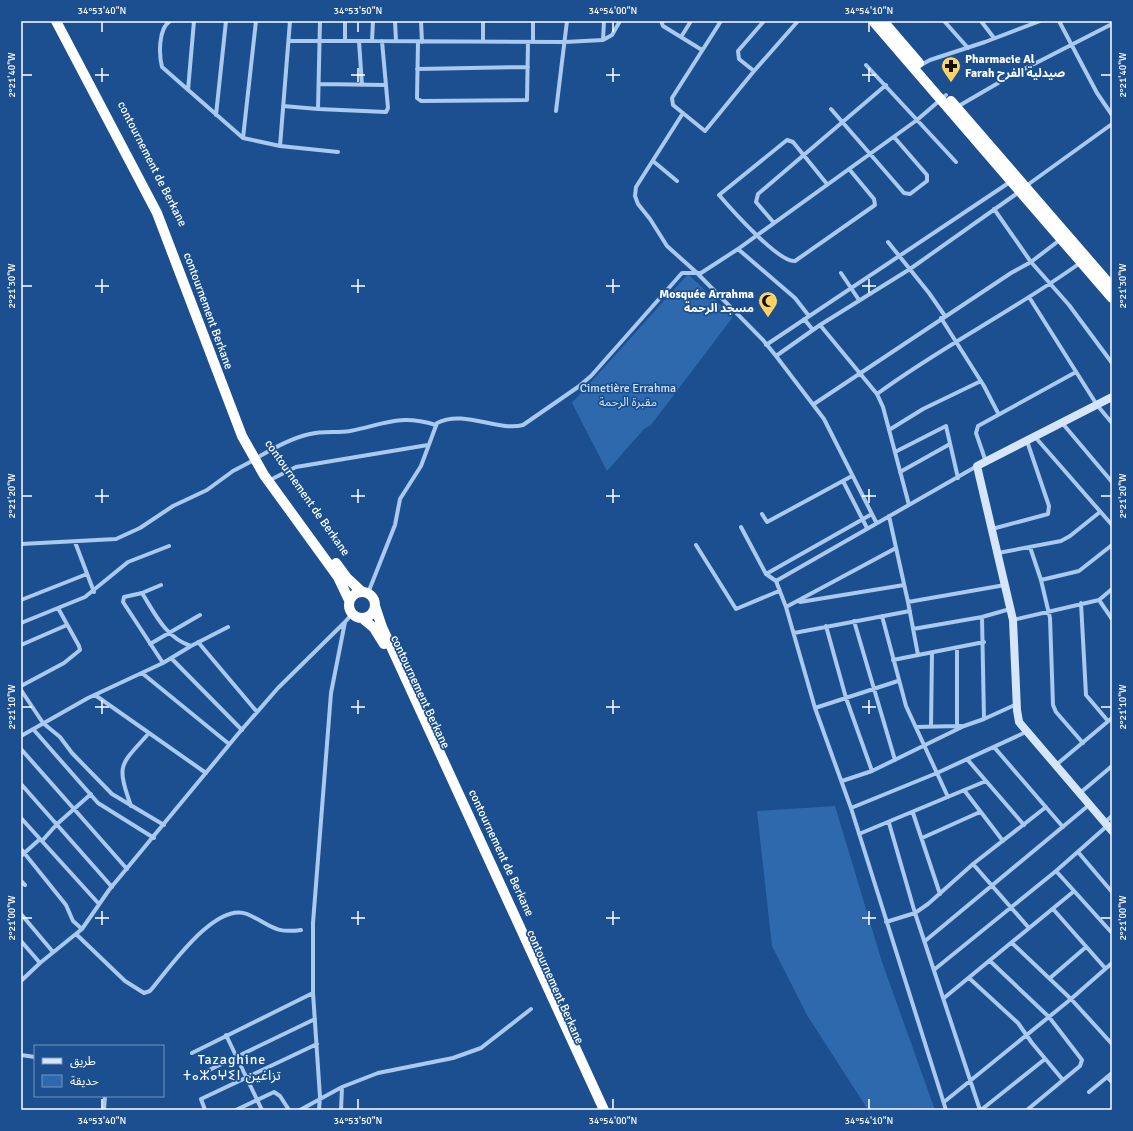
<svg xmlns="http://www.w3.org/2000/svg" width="1133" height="1131" viewBox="0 0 1133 1131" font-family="Signika,'Noto Sans Arabic','Noto Sans Tifinagh',sans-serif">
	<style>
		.green { fill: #2e69ad }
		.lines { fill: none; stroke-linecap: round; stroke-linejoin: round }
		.street { stroke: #a9c9ee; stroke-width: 4 }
		.secondary { stroke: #d6e6fa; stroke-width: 8 }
		.highway { stroke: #fff; stroke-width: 10 }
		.ticks { fill: none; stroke: #fff; stroke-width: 1.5 }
		.labels { text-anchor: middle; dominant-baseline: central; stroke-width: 3.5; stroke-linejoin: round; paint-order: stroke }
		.poi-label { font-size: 12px; font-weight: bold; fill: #fff; stroke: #1b4f8f; text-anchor: start }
		.street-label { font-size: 12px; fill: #fff; stroke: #1b4f8f }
		.park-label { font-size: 12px; fill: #cfe3fa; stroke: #1b4f8f }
		.quarter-label { font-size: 14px; letter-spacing: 1px; fill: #fff; stroke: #1b4f8f }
		.neatline { fill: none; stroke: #fff; stroke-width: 1.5 }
		.ticks-label { font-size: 10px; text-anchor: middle; fill: #fff }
	</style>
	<rect width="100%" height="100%" fill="#1b4f8f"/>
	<!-- green -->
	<path class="green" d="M 688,274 L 733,317 L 651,425 L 644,429 L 607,471 L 572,403 Z
		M 835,806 L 882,962 L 935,1110 L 868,1110 L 807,1015 L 772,946 L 757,811 Z"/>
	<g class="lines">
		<!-- street -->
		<path class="street" d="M 170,21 C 158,29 159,55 162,67 L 243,138 L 280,146 L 338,152
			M 345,21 L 345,41
			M 395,21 L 396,41
			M 421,21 L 422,42
			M 483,21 L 483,41
			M 661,21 L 663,26 L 702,50
			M 721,21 L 672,98 L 673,105 L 705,131 L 754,71 L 798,21
			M 944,21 L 968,48
			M 981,21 L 994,38
			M 1059,21 L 1097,93 L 1112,115
			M 681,37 L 691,21
			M 603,40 L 604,21
			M 289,41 L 372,41 L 373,21
			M 359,41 L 362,85
			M 372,41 L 565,42 L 603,40 L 612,35 L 620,21
			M 418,42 L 417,98 L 421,101 L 527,100 L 528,42
			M 533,42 L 533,21
			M 866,65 L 956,162
			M 919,66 L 930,60 L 985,42 L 1040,21
			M 417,69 L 528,67
			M 754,71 L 739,59 L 738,51 L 764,21
			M 319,84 L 386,85
			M 188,90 L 194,21
			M 283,106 L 318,109 L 386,112 L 388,108 L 382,41
			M 957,107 L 1005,79 L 1112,24
			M 318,109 L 320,21
			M 831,109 L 904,193 L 910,194 L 927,181 L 927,175 L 894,137
			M 556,111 L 567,21
			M 683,113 L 636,187 L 635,196 L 638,204 L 650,219 L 667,246 L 696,272 L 763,340 L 776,356
			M 216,115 L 226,21
			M 243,138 L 256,21
			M 280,146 L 290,21
			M 653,161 L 677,181
			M 827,184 L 793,142 L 787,140 L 719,195 C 731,209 779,263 795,261 L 875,205 L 874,199 L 849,169
			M 1026,186 L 1112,124
			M 994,209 L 1031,262 L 1069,305 L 1112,363
			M 774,223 L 756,202 L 758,194 L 886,85
			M 888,242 L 929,293 L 945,316
			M 841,273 L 859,300
			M 1029,297 L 1097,405 L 1112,423
			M 809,316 L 795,298 L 738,249 L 917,120 L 946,95
			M 941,318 L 984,386 L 998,413
			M 804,319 L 813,330
			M 820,325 L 877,394 L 883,407 L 909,505
			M 766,345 L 1010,182
			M 877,394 C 942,346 1015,310 1080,263
			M 814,404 L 1011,273 L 1031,262 L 1061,239
			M 1063,424 L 1112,482
			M 889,430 L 923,409 L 981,381
			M 1036,438 L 1112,525
			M 895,452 L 946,426 L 958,478
			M 260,456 C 276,447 292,438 310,434 C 323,431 337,433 350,431 C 385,424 399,414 436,425
			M 986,462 L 976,433 L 978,426 L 1076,372
			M 900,472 L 950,444
			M 274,478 L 296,467 L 428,445
			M 843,481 L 867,528
			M 762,514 L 767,522 L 852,476
			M 889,516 L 908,602 L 918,655
			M 876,522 L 824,419 L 776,356 L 820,325 L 910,269 L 1019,192
			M 741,527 L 766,574 L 776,581 L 786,607 L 815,708 L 851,808 L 946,1110
			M 992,529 L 1048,514 L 1049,506 L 1027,441
			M 75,542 L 94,592
			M 21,544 L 116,539 L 140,528 L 173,506 L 207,490 L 233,471 L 254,460
			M 696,545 L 736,609 L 779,591
			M 1030,547 L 1041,580 L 1050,618 L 1053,705 L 1056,712 L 1083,743
			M 998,553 L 1061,541 L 1070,536 L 1100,512
			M 766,574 L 872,514
			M 1041,580 L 1079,571 L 1112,545
			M 776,581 L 977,466
			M 161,585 L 142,593 C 155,614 166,638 191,646
			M 142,593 L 124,597 L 123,602 L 163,663
			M 368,593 L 395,525 L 400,499 L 421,466 L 437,423 C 464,409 498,432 523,425 L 578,387 L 591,376 L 682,273 L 701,273 L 738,249
			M 21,600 L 87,574
			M 1099,600 L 1112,619
			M 800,602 L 904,585
			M 908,602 L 1005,585
			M 1081,603 L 1086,695 L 1108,721
			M 786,607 L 896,548
			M 882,616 L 906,706 L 948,797
			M 982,617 L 984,719
			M 1013,620 L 1099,600 L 1112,589
			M 854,621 L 895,760
			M 21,623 L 85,597 L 128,562 L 169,546
			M 826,626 L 846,698 L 872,771
			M 913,629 L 982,617 L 1010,609
			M 794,633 L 910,611
			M 198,642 L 257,712
			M 150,644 L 200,615
			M 21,645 L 67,625
			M 957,648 L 957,726 L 962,726
			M 171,658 L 242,730
			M 893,660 L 984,642
			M 142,673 L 229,744
			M 21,686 L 64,663 L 80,650 L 79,646 L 58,608
			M 21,690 L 43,723 L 60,737 L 72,753 L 112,794 L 164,825
			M 95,695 L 206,773
			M 815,708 L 898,681
			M 931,726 L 932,653
			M 916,727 L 957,726
			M 33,729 L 98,803 L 154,838
			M 21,736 L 88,698 L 163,663 L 191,646 L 228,627
			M 994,747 L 1063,827
			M 21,749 L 127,869
			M 967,759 L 1024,825
			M 1056,765 L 1112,718
			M 842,781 L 872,771 L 964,726 L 984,719 L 1017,704
			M 21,784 L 112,887
			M 964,790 L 1003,841
			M 1080,793 L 1112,766
			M 131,806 C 116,763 120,766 149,733
			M 851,808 L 937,773 L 1026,732
			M 913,813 L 940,894
			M 21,818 L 99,904
			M 1105,822 L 1112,816
			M 889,823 L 915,913 L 980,1110
			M 859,834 L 986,781
			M 922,838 L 980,812
			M 42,841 L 57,824 L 91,794
			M 21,849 L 66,905 L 73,921 L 82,929
			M 1078,852 L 1112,892
			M 21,856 L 40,839
			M 973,864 L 1029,928
			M 1056,871 L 1112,933
			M 21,881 L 25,885
			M 1053,909 L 1105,968
			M 21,914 L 53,952
			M 886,922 L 915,913 L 928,904 L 973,864 L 1046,807
			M 76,934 L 125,981 L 144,993 L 150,991 C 168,970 215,901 247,914 C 270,924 273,934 301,930
			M 21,941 L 40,963
			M 925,941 L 1089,805
			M 1012,943 L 1071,999 L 1112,1044
			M 990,961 L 1049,1017 L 1082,1060 L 1080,1066 L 1027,1110
			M 935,969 L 1056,871 L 1107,826
			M 969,978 L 1018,1023 L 1032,1043 L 1063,1080
			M 1050,978 L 1086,947
			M 21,981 L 40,963 L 82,929 L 109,890 L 238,734 L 278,688 L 345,622
			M 944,998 L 1073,892
			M 226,1035 L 262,1110
			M 192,1053 L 313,993
			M 21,1055 L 35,1057
			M 205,1072 L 315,1019
			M 1107,1077 L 1112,1082
			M 1089,1092 L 1112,1073
			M 944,1102 L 1071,999 L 1112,963
			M 104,1110 L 105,1096
			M 205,1110 L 201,1099 L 317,1044
			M 236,1110 L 274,1092 L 280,1096 L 289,1110
			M 300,1110 L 342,1087 L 378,1073 L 453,1058 L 481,1048 L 531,1009
			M 319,1110 L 320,1097 L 313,993 L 313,923 L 331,693 L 345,622 L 352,614
			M 341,1110 L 342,1087
			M 981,1110 L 1045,1059"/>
		<!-- secondary -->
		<path class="secondary" d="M 1112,397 L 977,466 L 1013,620 L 1017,710 L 1019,722 L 1112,831"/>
		<!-- highway -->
		<path class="highway" d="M 56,21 L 157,213 L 242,436 L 264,475 L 338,577 L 349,600
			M 873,21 L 1112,298
			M 883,21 L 919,63
			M 951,101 L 1112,287
			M 336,563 L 347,578 L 361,591
			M349 605a13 13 0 1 1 26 0a13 13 0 1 1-26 0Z
			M 375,606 L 382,627 L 604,1110
			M 362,618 L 374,628 L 384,644"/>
	</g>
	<!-- ticks -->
	<path class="ticks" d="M 102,22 L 102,32M 358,22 L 358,32M 613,22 L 613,32M 869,22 L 869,32M 102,68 L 102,82M 358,68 L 358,82M 613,68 L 613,82M 869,68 L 869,82M 22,75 L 32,75M 95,75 L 109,75M 351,75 L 365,75M 606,75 L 620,75M 862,75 L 876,75M 1101,75 L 1111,75M 102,279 L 102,293M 358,279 L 358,293M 613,279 L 613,293M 869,279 L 869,293M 22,286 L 32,286M 95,286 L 109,286M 351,286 L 365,286M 606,286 L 620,286M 862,286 L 876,286M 1101,286 L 1111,286M 102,489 L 102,503M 358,489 L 358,503M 613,489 L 613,503M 869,489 L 869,503M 22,496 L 32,496M 95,496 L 109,496M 351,496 L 365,496M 606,496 L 620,496M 862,496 L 876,496M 1101,496 L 1111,496M 102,700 L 102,714M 358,700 L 358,714M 613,700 L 613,714M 869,700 L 869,714M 22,707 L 32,707M 95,707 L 109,707M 351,707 L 365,707M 606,707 L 620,707M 862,707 L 876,707M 1101,707 L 1111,707M 102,911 L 102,925M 358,911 L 358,925M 613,911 L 613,925M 869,911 L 869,925M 22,918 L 32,918M 95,918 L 109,918M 351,918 L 365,918M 606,918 L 620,918M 862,918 L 876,918M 1101,918 L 1111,918M 102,1099 L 102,1109M 358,1099 L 358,1109M 613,1099 L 613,1109M 869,1099 L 869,1109"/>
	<!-- icons -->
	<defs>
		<symbol id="pharmacy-pin" viewBox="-11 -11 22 30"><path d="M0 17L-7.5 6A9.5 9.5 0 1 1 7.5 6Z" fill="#ffd166" stroke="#1b4f8f"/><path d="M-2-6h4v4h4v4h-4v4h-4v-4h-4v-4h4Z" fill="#111"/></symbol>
		<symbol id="mosque-pin" viewBox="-11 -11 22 30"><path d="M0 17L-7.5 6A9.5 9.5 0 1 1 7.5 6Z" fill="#ffd166" stroke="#1b4f8f"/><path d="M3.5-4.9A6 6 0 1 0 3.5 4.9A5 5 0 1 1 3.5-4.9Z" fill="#111"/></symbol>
	</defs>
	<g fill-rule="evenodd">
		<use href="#pharmacy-pin" x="940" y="55" width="22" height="30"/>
		<use href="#mosque-pin" x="757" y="290" width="22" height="30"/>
	</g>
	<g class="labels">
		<!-- poi labels -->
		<g class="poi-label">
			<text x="965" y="59">Pharmacie Al<tspan x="965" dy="14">Farah صيدلية الفرح</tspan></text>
			<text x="754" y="294" text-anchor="end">Mosquée Arrahma<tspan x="754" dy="14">مسجد الرحمة</tspan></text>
		</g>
		<!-- street labels -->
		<g class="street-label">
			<text transform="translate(152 164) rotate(63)">contournement de Berkane</text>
			<text transform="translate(208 311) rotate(70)">contournement Berkane</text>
			<text transform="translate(307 498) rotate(55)">contournement de Berkane</text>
			<text transform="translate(420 692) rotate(65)">contournement Berkane</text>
			<text transform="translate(501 853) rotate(65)">contournement de Berkane</text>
			<text transform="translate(555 987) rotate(66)">contournement Berkane</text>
		</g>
		<!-- park labels -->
		<g class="park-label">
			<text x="628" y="388">Cimetière Errahma<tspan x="628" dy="14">مقبرة الرحمة</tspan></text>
		</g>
		<!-- quarter labels -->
		<g class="quarter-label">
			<text x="232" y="1059">Tazaghine<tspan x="232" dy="16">ⵜⴰⵣⴰⵖⵉⵏ تزاغين</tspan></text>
		</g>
	</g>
	<!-- border -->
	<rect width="1133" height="1131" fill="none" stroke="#1b4f8f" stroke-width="44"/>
	<!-- legend -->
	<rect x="34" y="1045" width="130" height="52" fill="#1b4f8f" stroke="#7695bc"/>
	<rect x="42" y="1058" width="20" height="6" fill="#d6e6fa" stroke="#7695bc"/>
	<text x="70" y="1065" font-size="12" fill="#ffffff">طريق</text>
	<rect x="42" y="1075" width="20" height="12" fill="#2e69ad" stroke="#7695bc"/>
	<text x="70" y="1085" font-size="12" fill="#ffffff">حديقة</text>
	<rect x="22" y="22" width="1089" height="1087" class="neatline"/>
	<g class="ticks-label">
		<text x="102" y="14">34°53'40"N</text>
		<text x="358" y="14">34°53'50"N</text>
		<text x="613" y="14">34°54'00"N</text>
		<text x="869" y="14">34°54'10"N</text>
		<text transform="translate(1122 75) rotate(-90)" y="4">2°21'40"W</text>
		<text transform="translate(11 75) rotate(-90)" y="4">2°21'40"W</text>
		<text transform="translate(1122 286) rotate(-90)" y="4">2°21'30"W</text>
		<text transform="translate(11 286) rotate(-90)" y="4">2°21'30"W</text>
		<text transform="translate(1122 496) rotate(-90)" y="4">2°21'20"W</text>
		<text transform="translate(11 496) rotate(-90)" y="4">2°21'20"W</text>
		<text transform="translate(11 707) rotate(-90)" y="4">2°21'10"W</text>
		<text transform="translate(1122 707) rotate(-90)" y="4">2°21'10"W</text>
		<text transform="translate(1122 918) rotate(-90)" y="4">2°21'00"W</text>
		<text transform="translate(11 918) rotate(-90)" y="4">2°21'00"W</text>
		<text x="102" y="1124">34°53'40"N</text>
		<text x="358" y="1124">34°53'50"N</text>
		<text x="613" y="1124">34°54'00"N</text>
		<text x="869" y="1124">34°54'10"N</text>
	</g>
</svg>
